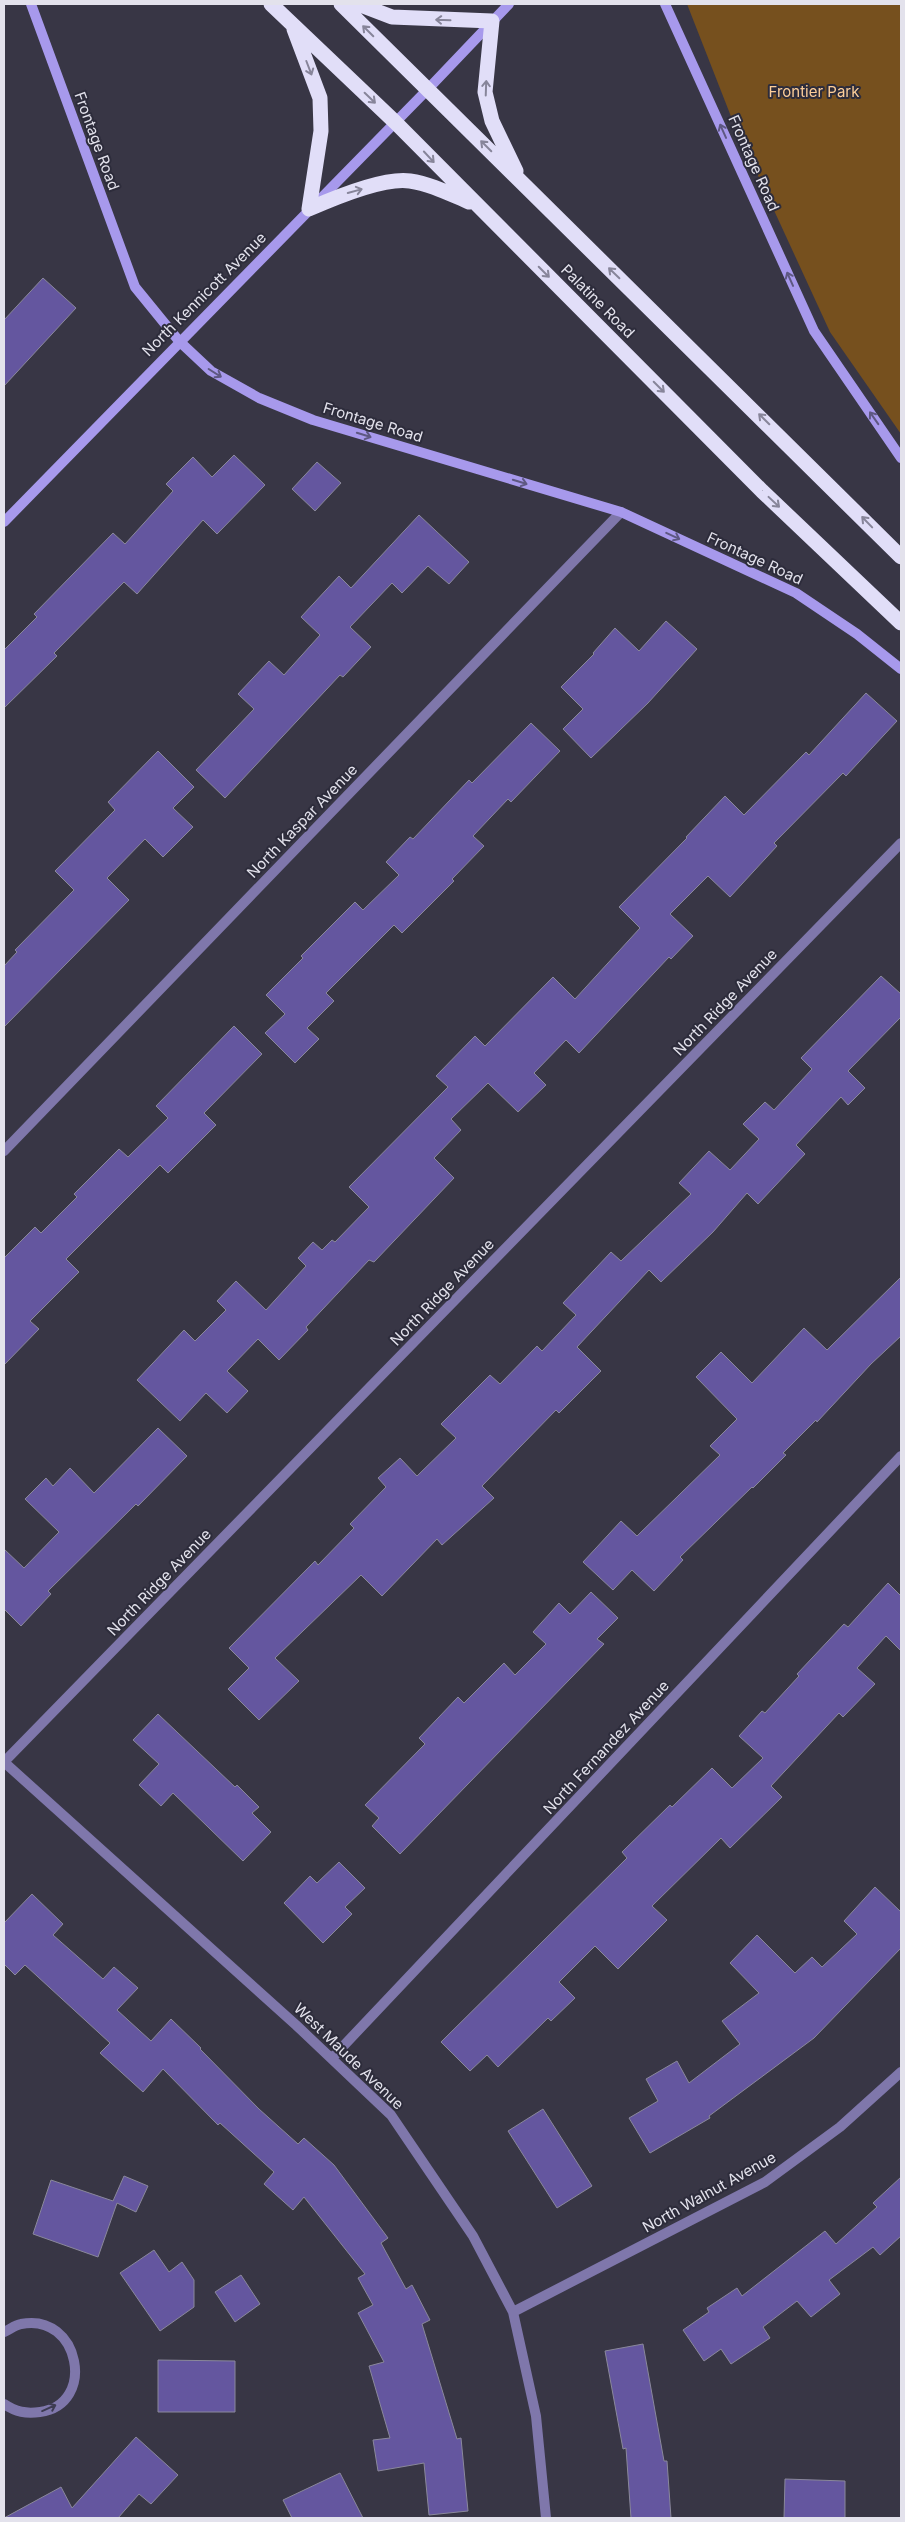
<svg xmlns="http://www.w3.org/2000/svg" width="905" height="2522" viewBox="0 0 905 2522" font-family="Inter,sans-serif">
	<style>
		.green { fill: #76501e }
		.building { fill: #64569f; stroke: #8a889b }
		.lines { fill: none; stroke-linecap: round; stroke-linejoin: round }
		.street { stroke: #7f77ab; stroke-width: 10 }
		.secondary { stroke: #a799ec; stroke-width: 10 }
		.highway { stroke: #e1def8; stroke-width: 15 }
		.oneway { stroke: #87859a }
		.oneway2 { stroke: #5e5882 }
		.oneway3 { stroke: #3d3b51 }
		.labels { text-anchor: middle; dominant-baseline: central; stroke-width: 4; stroke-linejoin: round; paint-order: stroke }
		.park-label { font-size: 15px; fill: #fdce99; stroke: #2d2c3b }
		.street-label { font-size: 15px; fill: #e3e2ec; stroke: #2d2c3b }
	</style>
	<rect width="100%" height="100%" fill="#383645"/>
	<!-- green -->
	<path class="green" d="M 687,4 L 901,4 L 901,434 L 830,332 L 732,119 Z"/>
	<!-- building -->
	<path class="building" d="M 43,278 L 76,308 L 4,386 L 4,320 Z
		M 234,455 L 265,485 L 217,534 L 203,520 L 137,594 L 124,582 L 54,653 L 57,656 L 4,708 L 4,650 L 37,617 L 34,614 L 113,533 L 125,544 L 173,491 L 166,484 L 193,457 L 212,477 Z
		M 317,462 L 341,483 L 315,511 L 292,489 Z
		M 419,515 L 469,562 L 449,584 L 428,566 L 402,593 L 392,583 L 350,627 L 371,647 L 343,677 L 340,675 L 225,798 L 196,770 L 254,709 L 238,694 L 269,661 L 284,675 L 320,635 L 301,617 L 339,576 L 351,588 Z
		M 666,621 L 697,649 L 648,703 L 591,758 L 563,729 L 583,709 L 561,687 L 594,654 L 593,653 L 615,628 L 639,651 Z
		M 866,693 L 897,721 L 846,776 L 843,773 L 774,843 L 777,846 L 730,897 L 708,876 L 670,914 L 693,936 L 671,959 L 669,957 L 579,1053 L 566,1040 L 534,1073 L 546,1085 L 518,1112 L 488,1083 L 451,1119 L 461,1130 L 434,1158 L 454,1178 L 374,1262 L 369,1260 L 306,1327 L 308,1330 L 279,1360 L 258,1339 L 227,1371 L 248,1391 L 227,1413 L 206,1393 L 180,1421 L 137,1380 L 184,1330 L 195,1341 L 226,1310 L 217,1301 L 236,1281 L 266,1310 L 306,1266 L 298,1258 L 313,1242 L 322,1250 L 332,1240 L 335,1242 L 369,1207 L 349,1187 L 448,1087 L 436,1076 L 475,1036 L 485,1046 L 553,977 L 575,999 L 640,928 L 619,907 L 687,838 L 686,837 L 725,796 L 744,815 L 806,752 L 809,755 Z
		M 531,723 L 560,751 L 511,802 L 508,799 L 473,836 L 484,846 L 452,879 L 454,881 L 402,933 L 394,925 L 326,993 L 334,1001 L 307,1028 L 319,1039 L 295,1063 L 265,1033 L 285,1014 L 266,995 L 303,958 L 301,956 L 355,902 L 363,910 L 399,875 L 386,862 L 410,837 L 413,839 L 469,780 L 472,783 Z
		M 158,751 L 194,787 L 173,808 L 193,827 L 163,857 L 145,839 L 107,878 L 129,900 L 4,1027 L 4,966 L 17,952 L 15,950 L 74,890 L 55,871 L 115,810 L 108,802 Z
		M 881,976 L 901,994 L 901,1017 L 848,1071 L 865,1088 L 848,1105 L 841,1097 L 796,1145 L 805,1154 L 758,1204 L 747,1193 L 713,1232 L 661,1282 L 649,1270 L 577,1347 L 601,1371 L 559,1413 L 556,1410 L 482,1486 L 494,1498 L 442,1545 L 437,1539 L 382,1596 L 361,1575 L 275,1658 L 299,1681 L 259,1720 L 228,1689 L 249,1668 L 229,1648 L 315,1561 L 318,1565 L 354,1528 L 350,1524 L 386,1487 L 378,1478 L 400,1458 L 417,1476 L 456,1438 L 441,1424 L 490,1375 L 500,1384 L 537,1346 L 542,1351 L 576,1315 L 563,1303 L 611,1252 L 621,1261 L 691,1194 L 679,1183 L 709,1151 L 730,1170 L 759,1139 L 743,1124 L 765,1102 L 774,1110 L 812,1069 L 801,1058 Z
		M 234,1026 L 262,1054 L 204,1113 L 216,1125 L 168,1173 L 160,1165 L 66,1259 L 79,1272 L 30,1321 L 39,1329 L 4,1365 L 4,1258 L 35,1227 L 41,1233 L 77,1197 L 74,1194 L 119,1149 L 128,1157 L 168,1118 L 156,1106 Z
		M 901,1277 L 901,1336 L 871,1364 L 817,1422 L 816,1420 L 783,1453 L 786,1455 L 753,1488 L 752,1487 L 680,1557 L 683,1560 L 654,1591 L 632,1570 L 613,1590 L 583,1562 L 621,1521 L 637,1536 L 720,1455 L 710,1446 L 737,1419 L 696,1377 L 721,1352 L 752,1383 L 804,1328 L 827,1350 Z
		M 158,1428 L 187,1456 L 138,1506 L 136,1504 L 48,1591 L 51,1594 L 21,1626 L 4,1609 L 4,1549 L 24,1568 L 59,1532 L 25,1499 L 46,1478 L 53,1486 L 70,1468 L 94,1493 Z
		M 888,1583 L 901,1596 L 901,1651 L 886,1636 L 857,1668 L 875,1684 L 843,1717 L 839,1713 L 771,1786 L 782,1797 L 730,1848 L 721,1838 L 652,1906 L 667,1920 L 618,1969 L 595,1946 L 559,1982 L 575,1998 L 551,2021 L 548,2018 L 498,2067 L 487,2055 L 470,2071 L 441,2042 L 627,1858 L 622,1852 L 670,1805 L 672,1807 L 712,1768 L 732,1788 L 763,1758 L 739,1736 L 762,1711 L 765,1713 L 799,1676 L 797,1674 L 844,1624 L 848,1627 Z
		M 591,1592 L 618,1618 L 597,1639 L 604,1644 L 400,1854 L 372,1826 L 379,1818 L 365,1805 L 425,1744 L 419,1738 L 458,1697 L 464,1703 L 504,1663 L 515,1675 L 546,1644 L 533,1632 L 559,1603 L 570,1614 Z
		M 158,1714 L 235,1787 L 237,1785 L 259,1807 L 252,1813 L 271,1832 L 243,1861 L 173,1793 L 161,1806 L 139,1785 L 159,1764 L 133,1740 Z
		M 339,1862 L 365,1888 L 345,1907 L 352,1914 L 323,1943 L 284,1903 L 310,1876 L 317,1883 Z
		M 875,1887 L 901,1912 L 901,1948 L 814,2038 L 709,2116 L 710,2118 L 650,2153 L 629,2118 L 658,2101 L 646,2079 L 677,2061 L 689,2083 L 740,2044 L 722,2021 L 759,1993 L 730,1963 L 757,1935 L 795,1973 L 812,1957 L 822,1967 L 857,1934 L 844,1921 Z
		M 32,1894 L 63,1924 L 53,1935 L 103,1979 L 114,1967 L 138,1988 L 117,2010 L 151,2041 L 171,2019 L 201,2048 L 200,2049 L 259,2109 L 298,2144 L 304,2138 L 334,2165 L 388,2238 L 381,2243 L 406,2289 L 412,2285 L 430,2320 L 422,2324 L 457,2439 L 461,2438 L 468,2511 L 429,2515 L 424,2463 L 378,2471 L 373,2440 L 390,2438 L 369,2366 L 384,2362 L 358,2313 L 373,2305 L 358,2278 L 365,2274 L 304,2197 L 293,2210 L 264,2184 L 274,2172 L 220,2123 L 218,2125 L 163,2069 L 143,2092 L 100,2053 L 110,2043 L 25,1965 L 15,1975 L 4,1964 L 4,1923 Z
		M 543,2109 L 592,2186 L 557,2208 L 508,2131 Z
		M 124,2176 L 148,2186 L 136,2212 L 117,2203 L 98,2257 L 33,2234 L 51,2180 L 113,2201 Z
		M 901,2177 L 901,2236 L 880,2255 L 873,2247 L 829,2280 L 840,2294 L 811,2317 L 797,2301 L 763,2327 L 770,2338 L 731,2364 L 721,2349 L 704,2361 L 683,2330 L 709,2312 L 707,2308 L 737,2288 L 742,2296 L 825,2231 L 836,2244 L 877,2207 L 873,2203 Z
		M 154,2250 L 169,2272 L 182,2262 L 194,2280 L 194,2307 L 160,2331 L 120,2273 Z
		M 241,2275 L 260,2304 L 235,2322 L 215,2292 Z
		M 643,2344 L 664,2461 L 667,2461 L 671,2518 L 631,2518 L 626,2448 L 623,2449 L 605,2351 Z
		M 158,2360 L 235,2361 L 235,2412 L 158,2412 Z
		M 136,2437 L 178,2475 L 151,2504 L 139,2494 L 118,2518 L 4,2518 L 61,2487 L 72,2508 Z
		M 340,2473 L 363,2518 L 292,2518 L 283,2500 Z
		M 785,2479 L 845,2481 L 845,2518 L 784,2518 Z"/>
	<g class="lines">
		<!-- street -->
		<path class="street" d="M 4,1151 L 621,512
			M 4,1762 L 901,843
			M 4,1762 L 296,2025 L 391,2115 L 473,2236 L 513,2312 L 536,2416 L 546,2518
			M 332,2058 L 901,1456
			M 513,2312 L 765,2182 L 840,2127 L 901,2072
			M 4,2332 C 9,2330 15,2325 21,2324 C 80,2312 97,2405 40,2412 C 26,2414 16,2412 4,2404"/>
		<!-- secondary -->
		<path class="secondary" d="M 31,4 L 135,287 L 179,341 L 211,371 L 259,398 L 313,420 L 621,512 L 796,593 L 857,634 L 901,669
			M 665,4 L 814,331 L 901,458
			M 4,522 L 428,89 L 509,4"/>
		<!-- highway -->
		<path class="highway" d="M 271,4 L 395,122 L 762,491 L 901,623
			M 341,4 L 901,557
			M 358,4 L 392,17 L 492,21 L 485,92 L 492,121 L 516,171
			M 294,29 L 320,98 L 321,131 L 309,209
			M 309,209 C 334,198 384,177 410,181 C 431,184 450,194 469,202"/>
	</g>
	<!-- one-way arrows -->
	<defs><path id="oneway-shaft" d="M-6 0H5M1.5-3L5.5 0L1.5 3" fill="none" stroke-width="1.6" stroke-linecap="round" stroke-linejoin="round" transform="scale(1.25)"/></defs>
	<g class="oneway">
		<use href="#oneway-shaft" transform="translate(443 20) rotate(-178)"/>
		<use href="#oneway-shaft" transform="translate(368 31) rotate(-135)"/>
		<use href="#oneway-shaft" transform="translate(309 68) rotate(69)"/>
		<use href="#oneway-shaft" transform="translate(486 88) rotate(-88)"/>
		<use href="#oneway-shaft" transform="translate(370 98) rotate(44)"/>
		<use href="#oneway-shaft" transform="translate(486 146) rotate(-135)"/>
		<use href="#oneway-shaft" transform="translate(429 157) rotate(47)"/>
		<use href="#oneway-shaft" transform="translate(355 191) rotate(-15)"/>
		<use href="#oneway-shaft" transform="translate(544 272) rotate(45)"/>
		<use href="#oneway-shaft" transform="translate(614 273) rotate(-136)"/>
		<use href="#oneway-shaft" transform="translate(659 387) rotate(45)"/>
		<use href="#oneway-shaft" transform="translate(764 419) rotate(-135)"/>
		<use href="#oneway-shaft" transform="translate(774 502) rotate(43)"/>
		<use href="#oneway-shaft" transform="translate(867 522) rotate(-134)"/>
	</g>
	<g class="oneway2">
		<use href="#oneway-shaft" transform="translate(723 131) rotate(-114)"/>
		<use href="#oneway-shaft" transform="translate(790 279) rotate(-114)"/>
		<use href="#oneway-shaft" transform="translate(215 373) rotate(32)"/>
		<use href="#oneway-shaft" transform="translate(874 418) rotate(-125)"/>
		<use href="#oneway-shaft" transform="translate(364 435) rotate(17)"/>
		<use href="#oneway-shaft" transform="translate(520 482) rotate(17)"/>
		<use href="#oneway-shaft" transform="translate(673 536) rotate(25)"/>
	</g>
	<use class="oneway3" href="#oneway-shaft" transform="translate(49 2408) rotate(-24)"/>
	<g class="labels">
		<!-- park labels -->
		<g class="park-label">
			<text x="814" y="91">Frontier Park</text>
		</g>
		<!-- street labels -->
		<g class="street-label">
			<text transform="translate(97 141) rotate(70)">Frontage Road</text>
			<text transform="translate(754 163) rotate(66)">Frontage Road</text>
			<text transform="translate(204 294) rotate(-45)">North Kennicott Avenue</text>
			<text transform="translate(598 301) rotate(45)">Palatine Road</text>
			<text transform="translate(373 422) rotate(17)">Frontage Road</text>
			<text transform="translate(755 558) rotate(25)">Frontage Road</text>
			<text transform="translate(302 821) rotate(-46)">North Kaspar Avenue</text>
			<text transform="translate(725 1002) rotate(-46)">North Ridge Avenue</text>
			<text transform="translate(442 1292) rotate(-46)">North Ridge Avenue</text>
			<text transform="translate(159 1582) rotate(-46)">North Ridge Avenue</text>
			<text transform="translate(606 1747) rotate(-47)">North Fernandez Avenue</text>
			<text transform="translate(349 2056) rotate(44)">West Maude Avenue</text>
			<text transform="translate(709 2192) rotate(-29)">North Walnut Avenue</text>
		</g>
	</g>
	<!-- border -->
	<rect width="905" height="2522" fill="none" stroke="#e3e2ec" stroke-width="10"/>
</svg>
